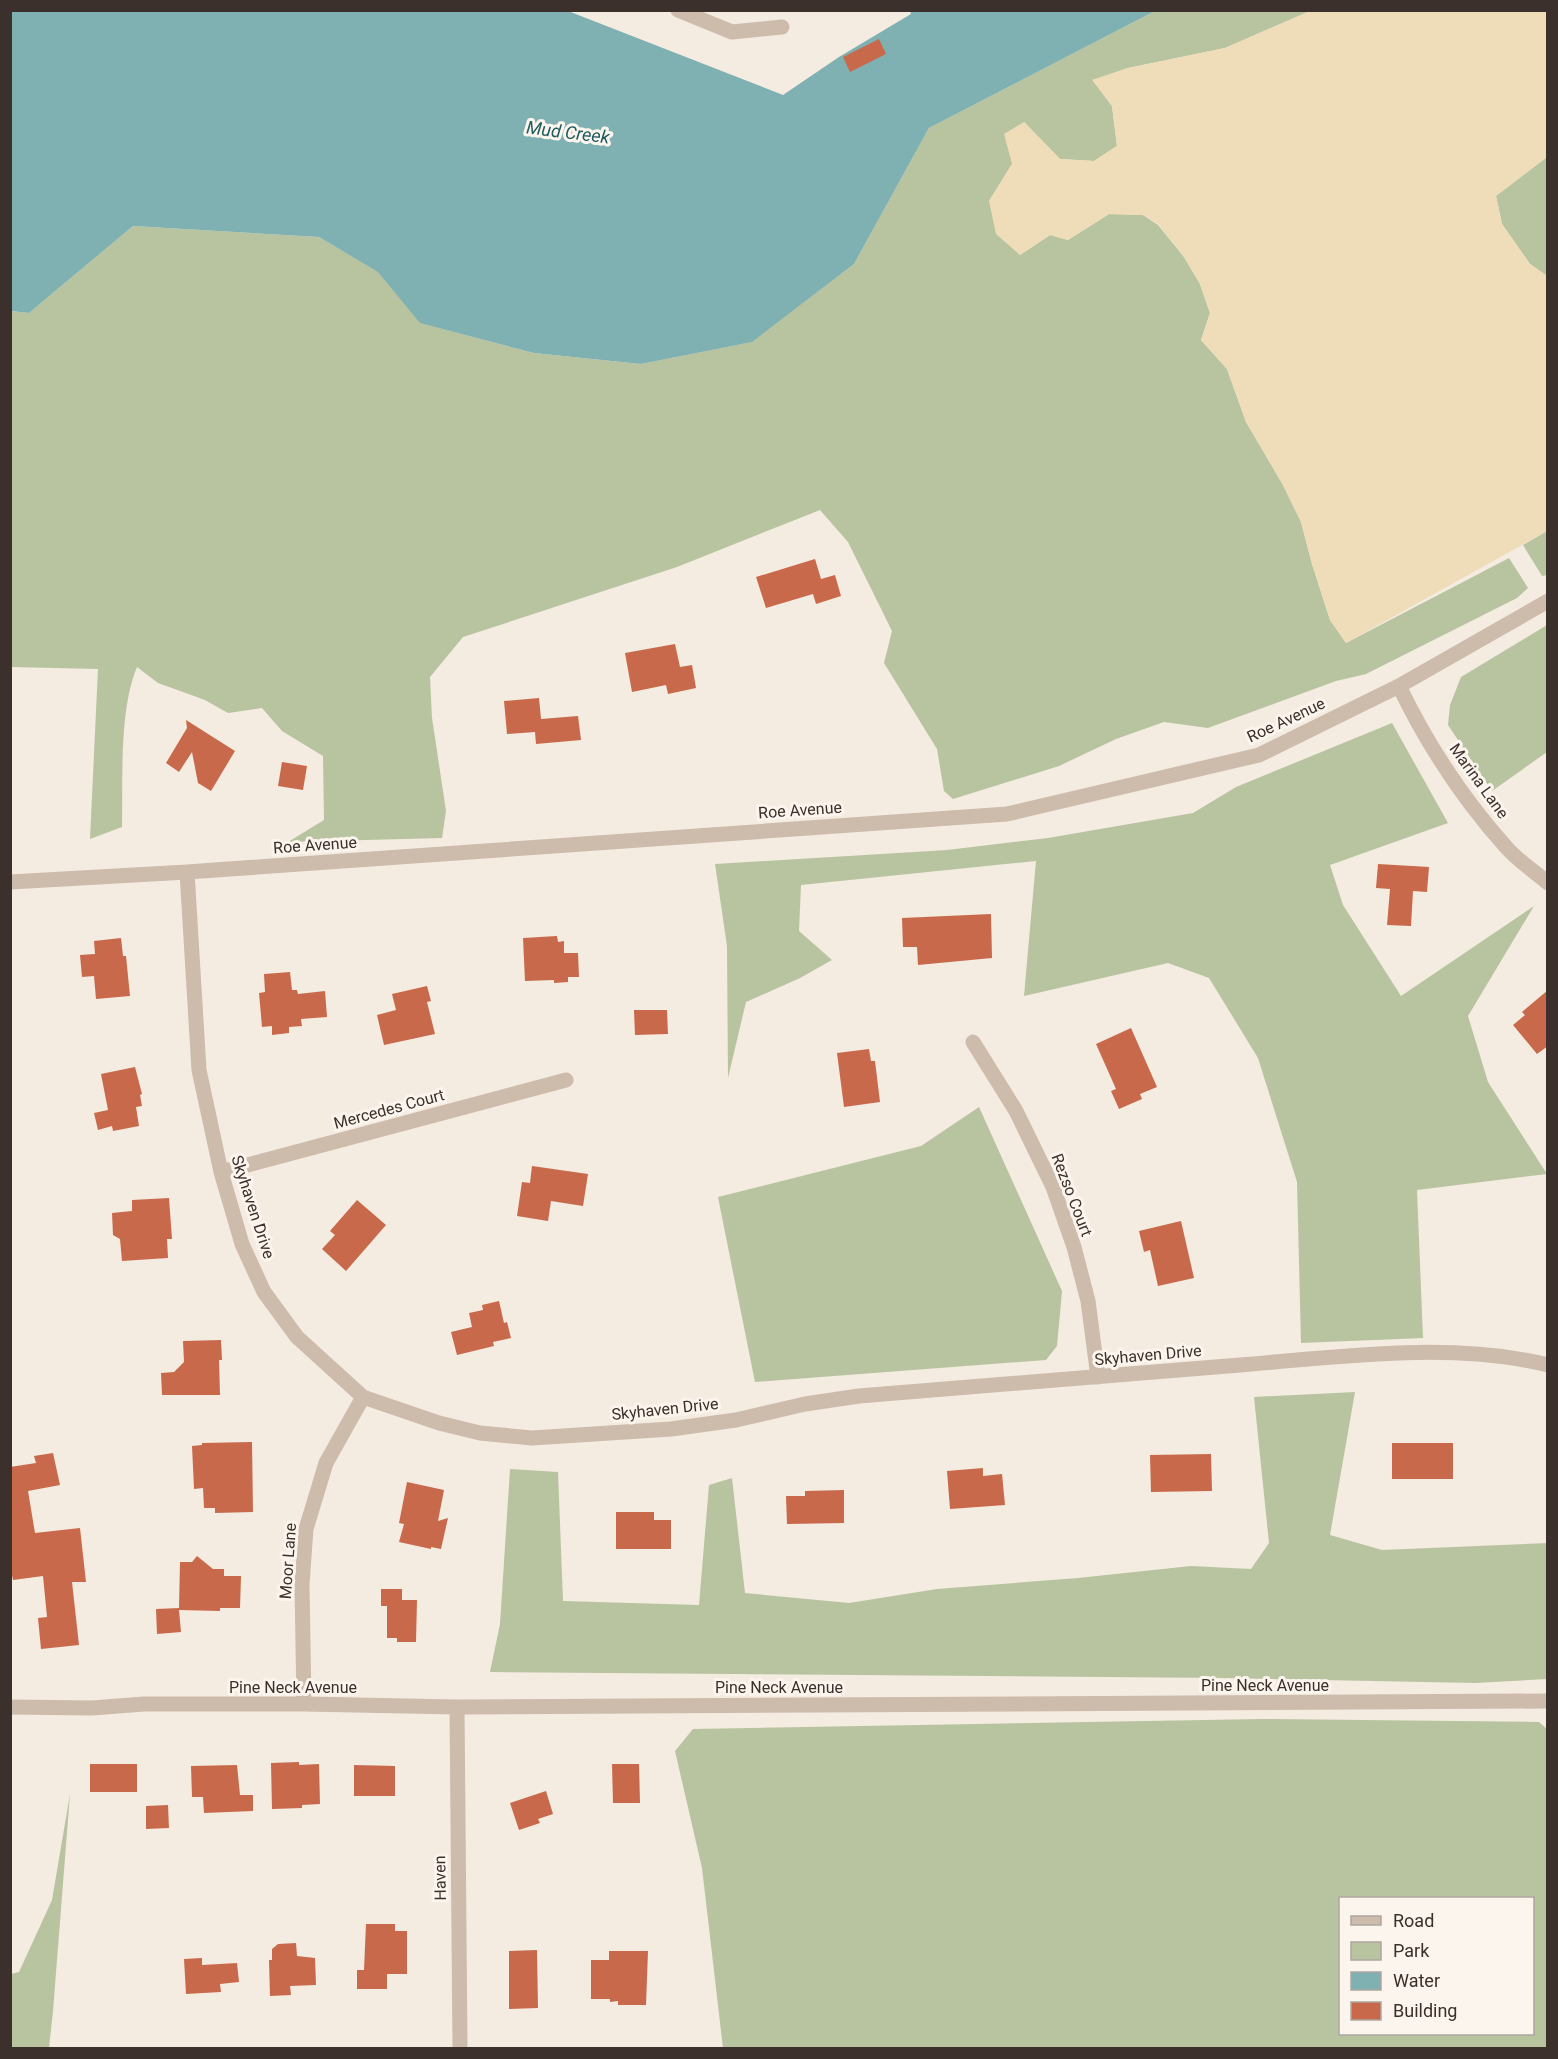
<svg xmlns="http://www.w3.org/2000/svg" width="1558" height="2059" viewBox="0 0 1558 2059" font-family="Roboto,sans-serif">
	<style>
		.green { fill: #b8c4a0; fill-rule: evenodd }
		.sand { fill: #efdcb8 }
		.water { fill: #7fb0b2 }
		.building { fill: #c8694b }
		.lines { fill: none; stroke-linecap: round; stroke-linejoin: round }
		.street { stroke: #cdbbac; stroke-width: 15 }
		.labels { text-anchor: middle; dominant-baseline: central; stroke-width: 6; stroke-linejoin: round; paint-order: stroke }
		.street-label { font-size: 16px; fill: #3b302b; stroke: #fbf5ee }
		.water-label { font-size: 18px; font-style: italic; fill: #1f5a5e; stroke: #fbf5ee }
	</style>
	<rect width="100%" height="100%" fill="#f4ebe1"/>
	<!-- green -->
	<path class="green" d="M 1155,11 L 1310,11 L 1225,48 L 1128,68 L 1093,80 L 1112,106 L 1117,146 L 1094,161 L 1060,159 L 1024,122 L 1012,164 L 989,201 L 1020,255 L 1050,235 L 1068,240 L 1109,214 L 1143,215 L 1158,225 L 1184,257 L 1200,284 L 1210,313 L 1201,340 L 1227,369 L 1246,422 L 1283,485 L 1301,522 L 1312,564 L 1330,620 L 1346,643 L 1509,558 L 1528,588 L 1517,598 L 1366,674 L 1336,681 L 1208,728 L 1164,722 L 1116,739 L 1059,766 L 953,799 L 944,791 L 937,749 L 884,663 L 892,631 L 848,542 L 820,510 L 677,567 L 463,637 L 430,677 L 432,718 L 446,811 L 442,838 L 288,842 L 324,820 L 323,756 L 282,731 L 262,708 L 228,713 L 205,700 L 158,683 L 137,667 C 119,710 123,780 122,827 L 90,839 L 98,669 L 11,667 L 11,311 L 29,313 L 133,226 L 319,237 L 379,272 L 421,323 L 534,353 L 641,364 L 751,342 L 854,264 L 929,128 Z
		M 1547,157 L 1547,276 L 1530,264 L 1502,224 L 1496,196 Z
		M 1547,531 L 1547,575 L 1542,576 L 1523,545 Z
		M 1547,625 L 1547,752 L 1492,791 L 1448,725 L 1450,705 L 1461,677 Z
		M 1392,723 L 1448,823 L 1330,865 L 1343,905 L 1401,996 L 1534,906 L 1468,1016 L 1488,1082 L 1547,1174 L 1417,1190 L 1423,1338 L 1301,1343 L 1297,1182 L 1258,1058 L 1209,978 L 1168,963 L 1024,996 L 1036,861 L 801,885 L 799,931 L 832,960 L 800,978 L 746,1002 L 728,1078 L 727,946 L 715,864 L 947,850 L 1048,838 L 1193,813 L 1236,787 Z
		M 979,1107 L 1062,1291 L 1057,1346 L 1046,1360 L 755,1382 L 718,1197 L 921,1146 Z
		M 1355,1392 L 1330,1535 L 1382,1550 L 1547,1543 L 1547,1679 L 1475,1683 L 1223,1678 L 490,1672 L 500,1624 L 510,1469 L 558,1472 L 563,1601 L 699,1605 L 709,1485 L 732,1478 L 745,1593 L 849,1603 L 937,1589 L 1078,1578 L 1191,1566 L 1251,1569 L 1269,1543 L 1254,1397 Z
		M 1262,1719 L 1539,1722 L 1547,1729 L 1547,2048 L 723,2048 L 702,1868 L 675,1751 L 693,1729 ZM 1340,1898 L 1532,1898 L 1532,2034 L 1340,2034 Z
		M 70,1794 L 53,2011 L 49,2048 L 11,2048 L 11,1974 L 19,1972 L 52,1900 Z"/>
	<!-- sand -->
	<path class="sand" d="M 1310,11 L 1547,11 L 1547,157 L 1496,196 L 1502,224 L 1530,264 L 1547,276 L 1547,531 L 1346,643 L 1330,620 L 1312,564 L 1301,522 L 1283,485 L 1246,422 L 1227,369 L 1201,340 L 1210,313 L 1200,284 L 1184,257 L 1158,224 L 1143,215 L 1109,214 L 1068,240 L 1050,235 L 1020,255 L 996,234 L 989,201 L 1012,164 L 1004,134 L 1024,122 L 1060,159 L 1094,161 L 1117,146 L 1112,106 L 1092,80 L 1128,68 L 1225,48 Z"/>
	<!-- water -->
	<path class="water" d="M 10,11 L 568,11 L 783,95 L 839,57 L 911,14 L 910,11 L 1155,11 L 929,128 L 854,264 L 752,342 L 641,364 L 534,353 L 420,323 L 378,272 L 319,237 L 133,226 L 29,313 L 11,311 Z"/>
	<!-- building -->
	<path class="building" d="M 879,39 L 886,54 L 850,72 L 843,57 Z
		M 815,559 L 821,579 L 835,575 L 841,596 L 816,604 L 813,594 L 766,608 L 756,577 Z
		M 675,644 L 680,667 L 692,665 L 696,688 L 668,694 L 666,685 L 632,692 L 625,653 Z
		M 539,698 L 541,719 L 578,716 L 581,740 L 536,744 L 535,732 L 507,734 L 504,701 Z
		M 186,720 L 235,751 L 211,791 L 198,783 L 192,752 L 179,772 L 166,763 L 187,728 Z
		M 282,762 L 307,766 L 303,790 L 278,786 Z
		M 1378,864 L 1429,867 L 1427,892 L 1413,891 L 1411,926 L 1387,925 L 1390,889 L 1376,888 Z
		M 991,914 L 992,958 L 918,965 L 917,947 L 903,947 L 902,918 Z
		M 557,936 L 558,942 L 564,941 L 564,953 L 578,953 L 579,977 L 568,977 L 568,982 L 554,983 L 554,980 L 525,981 L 523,938 Z
		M 121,938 L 123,956 L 126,956 L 130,996 L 96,999 L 94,976 L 82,977 L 80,955 L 95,954 L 94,941 Z
		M 290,972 L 292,990 L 297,990 L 298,994 L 325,991 L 327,1017 L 301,1019 L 302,1026 L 289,1027 L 289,1033 L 272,1035 L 272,1026 L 262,1027 L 259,993 L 265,992 L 264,974 Z
		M 427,986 L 431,1001 L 427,1002 L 435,1034 L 384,1045 L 377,1015 L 396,1010 L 392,994 Z
		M 1548,990 L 1548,1046 L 1537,1054 L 1513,1025 L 1525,1015 L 1522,1012 Z
		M 634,1010 L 667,1010 L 668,1034 L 635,1035 Z
		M 1131,1028 L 1157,1087 L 1140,1094 L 1142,1099 L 1119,1109 L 1111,1091 L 1116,1089 L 1096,1044 Z
		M 869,1049 L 871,1061 L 875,1061 L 880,1102 L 844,1107 L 837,1053 Z
		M 135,1067 L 142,1094 L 140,1095 L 142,1106 L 136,1107 L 139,1126 L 113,1131 L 112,1126 L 98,1130 L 94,1113 L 108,1110 L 101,1074 Z
		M 532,1166 L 588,1174 L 583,1206 L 551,1201 L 548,1221 L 517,1216 L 522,1182 L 530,1183 Z
		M 169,1198 L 172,1239 L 167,1239 L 168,1258 L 122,1261 L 120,1239 L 113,1235 L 112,1213 L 132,1211 L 132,1200 Z
		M 357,1200 L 386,1225 L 346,1271 L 322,1249 L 335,1235 L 330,1231 Z
		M 1181,1221 L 1194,1278 L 1158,1286 L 1150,1250 L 1144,1252 L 1139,1231 Z
		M 499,1301 L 504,1323 L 507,1322 L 511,1338 L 493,1342 L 494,1346 L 457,1355 L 451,1332 L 472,1327 L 469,1313 L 483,1310 L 482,1305 Z
		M 221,1340 L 222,1360 L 219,1360 L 220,1395 L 162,1395 L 161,1373 L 174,1372 L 184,1362 L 183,1341 Z
		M 252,1442 L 253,1512 L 215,1513 L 215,1508 L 204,1508 L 203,1488 L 194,1489 L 192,1446 L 202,1445 L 202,1443 Z
		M 1392,1443 L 1453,1443 L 1453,1479 L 1392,1479 Z
		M 53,1453 L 60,1485 L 28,1491 L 35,1533 L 80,1528 L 86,1582 L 72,1582 L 79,1645 L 41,1649 L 38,1618 L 47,1617 L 43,1576 L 13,1580 L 10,1565 L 10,1467 L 36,1463 L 34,1456 Z
		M 1211,1454 L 1212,1491 L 1151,1492 L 1150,1455 Z
		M 983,1468 L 983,1476 L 1002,1474 L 1005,1505 L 950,1509 L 947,1471 Z
		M 407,1482 L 444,1490 L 438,1521 L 448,1518 L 441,1549 L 431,1547 L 431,1549 L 399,1542 L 404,1524 L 399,1523 Z
		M 844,1490 L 844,1523 L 787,1524 L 786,1496 L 805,1496 L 805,1491 Z
		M 616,1512 L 654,1512 L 654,1520 L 671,1520 L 671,1549 L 616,1549 Z
		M 197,1556 L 213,1569 L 224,1569 L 224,1576 L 241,1576 L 240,1608 L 220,1608 L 220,1611 L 179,1610 L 181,1632 L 157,1634 L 156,1609 L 179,1608 L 180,1562 L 192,1562 Z
		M 381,1589 L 402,1589 L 402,1600 L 417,1600 L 416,1642 L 397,1642 L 397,1638 L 387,1638 L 387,1606 L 381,1606 Z
		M 299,1762 L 299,1765 L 319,1764 L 320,1804 L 302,1805 L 302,1808 L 272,1809 L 271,1763 Z
		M 90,1764 L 137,1764 L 137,1792 L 90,1792 Z
		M 612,1764 L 639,1764 L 640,1803 L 613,1803 Z
		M 237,1765 L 240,1795 L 253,1795 L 253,1811 L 204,1813 L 203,1797 L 192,1797 L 191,1766 Z
		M 354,1765 L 395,1766 L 395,1796 L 354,1796 Z
		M 546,1791 L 553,1814 L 538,1819 L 540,1823 L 519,1830 L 510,1803 Z
		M 168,1805 L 169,1828 L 146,1829 L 146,1806 Z
		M 366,1924 L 395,1924 L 395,1931 L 407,1931 L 407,1974 L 387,1974 L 387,1989 L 357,1989 L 357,1970 L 364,1970 Z
		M 296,1943 L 297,1956 L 315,1958 L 316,1985 L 290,1986 L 291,1995 L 270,1996 L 269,1960 L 272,1960 L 272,1949 L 278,1944 Z
		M 537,1950 L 538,2008 L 509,2009 L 509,1951 Z
		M 609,1951 L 648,1951 L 646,2005 L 618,2005 L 618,2001 L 610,2002 L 610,1999 L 591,1999 L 591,1960 L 609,1960 Z
		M 202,1958 L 202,1965 L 237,1963 L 239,1982 L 220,1984 L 221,1992 L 186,1994 L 184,1959 Z"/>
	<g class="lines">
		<!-- street -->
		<path class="street" d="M 678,10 L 732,32 L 782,27
			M 1399,686 C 1427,744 1463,799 1506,847 C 1517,860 1534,871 1548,883
			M 187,872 L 199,1070 L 221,1172 L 242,1244 L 264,1292 L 297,1337 L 363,1397 L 439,1423 L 480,1433 L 532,1438 L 671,1429 L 736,1420 L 805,1404 L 859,1396 C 986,1386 1113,1376 1240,1365 C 1338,1357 1452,1341 1548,1365
			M 10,882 L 187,872 L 1007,814 L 1259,755 L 1399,686 L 1548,601
			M 973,1042 L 1016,1111 L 1053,1187 L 1074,1247 L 1088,1301 L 1098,1377
			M 221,1172 L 566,1080
			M 304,1704 L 302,1584 L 306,1529 L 326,1463 L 363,1397
			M 10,1707 L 92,1708 L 144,1704 L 304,1704 L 457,1707 L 1548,1701
			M 457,1707 L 460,2048"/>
	</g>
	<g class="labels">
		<!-- street labels -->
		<g class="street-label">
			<text transform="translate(1286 720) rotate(-25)">Roe Avenue</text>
			<text transform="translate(1479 781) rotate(54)">Marina Lane</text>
			<text transform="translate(800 810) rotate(-4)">Roe Avenue</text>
			<text transform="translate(315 845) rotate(-4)">Roe Avenue</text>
			<text transform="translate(389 1109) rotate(-15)">Mercedes Court</text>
			<text transform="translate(1072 1195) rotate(69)">Rezso Court</text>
			<text transform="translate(253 1207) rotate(72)">Skyhaven Drive</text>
			<text transform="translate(1148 1355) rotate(-5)">Skyhaven Drive</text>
			<text transform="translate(665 1409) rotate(-6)">Skyhaven Drive</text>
			<text transform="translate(288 1561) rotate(-86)">Moor Lane</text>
			<text x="1265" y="1685">Pine Neck Avenue</text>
			<text x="293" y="1687">Pine Neck Avenue</text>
			<text x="779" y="1687">Pine Neck Avenue</text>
			<text transform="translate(440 1878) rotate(-91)">Haven</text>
		</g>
		<!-- water labels -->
		<g class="water-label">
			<text transform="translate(568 132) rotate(7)">Mud Creek</text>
		</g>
	</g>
	<!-- border -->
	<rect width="1558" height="2059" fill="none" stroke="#3b302b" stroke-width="24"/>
	<!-- legend -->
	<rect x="1339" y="1897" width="195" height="138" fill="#fbf5ee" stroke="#aea6a0" stroke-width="1.5"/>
	<rect x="1351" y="1916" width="30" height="9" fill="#cdbbac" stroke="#aea6a0" stroke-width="1.5"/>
	<text x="1393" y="1927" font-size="18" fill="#3b302b">Road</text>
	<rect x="1351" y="1942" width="30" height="18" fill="#b8c4a0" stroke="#aea6a0" stroke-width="1.5"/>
	<text x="1393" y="1957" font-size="18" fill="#3b302b">Park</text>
	<rect x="1351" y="1972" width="30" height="18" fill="#7fb0b2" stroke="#aea6a0" stroke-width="1.5"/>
	<text x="1393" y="1987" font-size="18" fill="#3b302b">Water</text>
	<rect x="1351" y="2002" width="30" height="18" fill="#c8694b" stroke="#aea6a0" stroke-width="1.5"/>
	<text x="1393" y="2017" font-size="18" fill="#3b302b">Building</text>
</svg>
